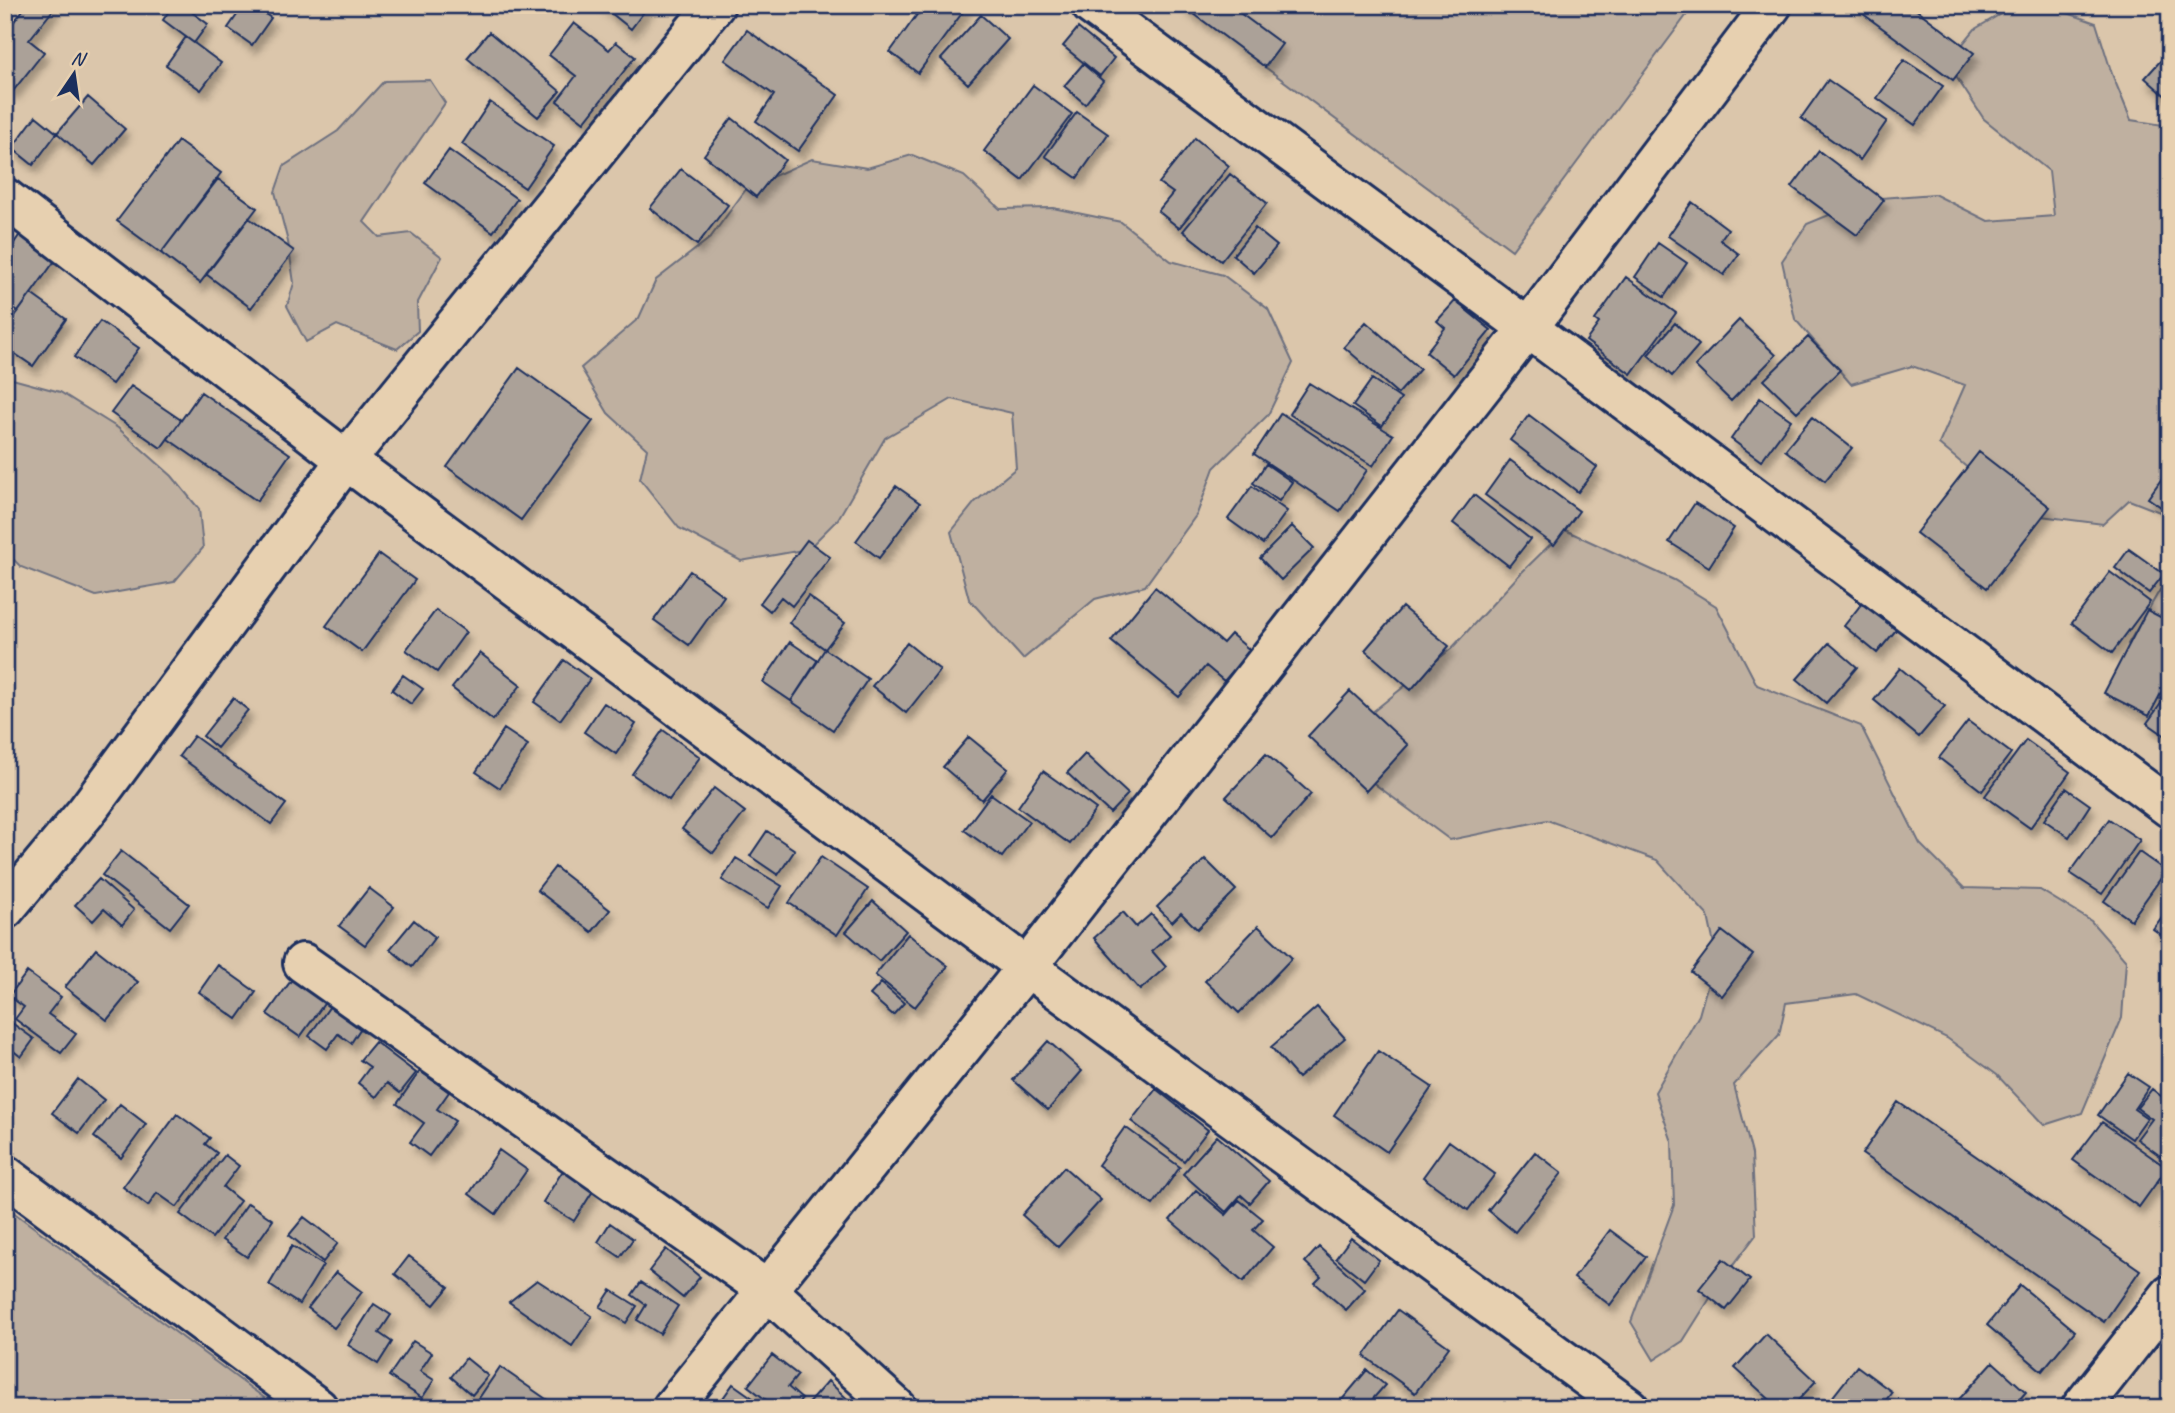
<svg xmlns="http://www.w3.org/2000/svg" width="2175" height="1413" viewBox="0 0 2175 1413" font-family="Caveat,sans-serif">
	<style>
		.green { fill: #bfb0a0; stroke: #6d707f; stroke-width: 2 }
		.building { fill: #aba198; stroke: #1b2f5e; stroke-width: 2; filter: url(#shadow) }
		.lines { fill: none; stroke-linecap: round; stroke-linejoin: round }
		.minor-casing { stroke: #1b2f5e; stroke-width: 44 }
		.minor { stroke: #e7d0b0; stroke-width: 38 }
	</style>
	<defs>
		<filter id="shadow"><feDropShadow dx="4.5" dy="8" stdDeviation="3.5" flood-color="#0004"/></filter>
	</defs>
	<rect width="100%" height="100%" fill="#dbc6ab"/>
	<filter id="ink" filterUnits="userSpaceOnUse"><feTurbulence type="fractalNoise" baseFrequency=".0143" numOctaves="2"/><feDisplacementMap in="SourceGraphic" scale="14" xChannelSelector="R" yChannelSelector="G"/><feConvolveMatrix kernelMatrix="1 2 1 2 8 2 1 2 1" color-interpolation-filters="sRGB"/></filter>
	<g filter="url(#ink)">
		<!-- green -->
		<path class="green" d="M 1229,5 L 1694,5 L 1512,250 L 1265,67 Z
			M 2016,5 L 2045,5 L 2096,23 L 2112,74 L 2131,120 L 2170,126 L 2170,516 L 2129,500 L 2103,524 L 2033,515 L 1983,481 L 1939,444 L 1965,385 L 1912,366 L 1851,384 L 1795,319 L 1782,261 L 1807,224 L 1868,199 L 1934,194 L 1988,221 L 2054,216 L 2049,171 L 1984,119 L 1947,63 L 1975,29 Z
			M 430,80 L 445,103 L 364,222 L 379,237 L 411,233 L 442,257 L 417,304 L 418,331 L 397,349 L 337,325 L 306,342 L 287,306 L 294,283 L 288,242 L 275,192 L 284,166 L 338,131 L 384,81 Z
			M 912,155 L 964,176 L 1000,209 L 1053,208 L 1121,222 L 1171,261 L 1223,275 L 1268,309 L 1293,363 L 1268,415 L 1214,468 L 1197,514 L 1145,586 L 1095,599 L 1023,659 L 969,599 L 951,532 L 975,502 L 1016,468 L 1012,413 L 952,399 L 885,438 L 838,519 L 808,549 L 741,561 L 679,528 L 640,479 L 647,449 L 608,413 L 581,368 L 639,318 L 656,280 L 710,238 L 747,188 L 812,159 L 867,168 Z
			M 5,377 L 60,392 L 118,428 L 172,476 L 199,509 L 203,548 L 174,582 L 96,596 L 21,567 L 5,551 Z
			M 1565,530 L 1674,580 L 1716,606 L 1757,685 L 1861,726 L 1920,844 L 1964,888 L 2040,890 L 2091,921 L 2126,961 L 2122,1018 L 2082,1113 L 2044,1125 L 1997,1075 L 1947,1038 L 1856,994 L 1786,1003 L 1779,1035 L 1734,1085 L 1752,1154 L 1756,1235 L 1719,1284 L 1683,1341 L 1654,1360 L 1631,1322 L 1674,1205 L 1672,1142 L 1655,1092 L 1699,1015 L 1716,954 L 1708,916 L 1657,860 L 1547,820 L 1450,840 L 1364,776 L 1370,714 L 1452,648 L 1520,574 Z
			M 2170,573 L 2170,667 L 2163,667 L 2128,644 Z
			M 5,1206 L 278,1408 L 5,1408 Z"/>
		<!-- building -->
		<path class="building" d="M 27,5 L 57,5 L 29,40 L 44,52 L 13,91 L 5,85 L 5,33 Z
			M 173,5 L 182,5 L 208,24 L 194,43 L 163,20 Z
			M 244,5 L 252,5 L 271,18 L 252,45 L 228,28 Z
			M 601,5 L 649,5 L 631,29 Z
			M 924,5 L 968,5 L 918,73 L 890,52 Z
			M 1182,5 L 1229,5 L 1282,44 L 1265,67 Z
			M 1851,5 L 1910,5 L 1974,53 L 1953,80 Z
			M 981,15 L 1008,39 L 968,84 L 941,59 Z
			M 574,23 L 609,50 L 616,42 L 635,57 L 584,122 L 557,101 L 576,76 L 549,55 Z
			M 1078,28 L 1114,58 L 1100,76 L 1063,46 Z
			M 747,30 L 838,95 L 798,151 L 756,121 L 774,95 L 725,60 Z
			M 489,32 L 560,91 L 538,117 L 467,58 Z
			M 186,37 L 221,63 L 201,90 L 166,65 Z
			M 2170,50 L 2170,100 L 2145,78 Z
			M 1904,60 L 1943,86 L 1915,125 L 1877,98 Z
			M 1083,64 L 1103,81 L 1085,104 L 1064,86 Z
			M 1828,80 L 1887,121 L 1860,160 L 1801,118 Z
			M 1033,85 L 1072,114 L 1022,180 L 984,151 Z
			M 88,97 L 125,129 L 94,165 L 57,133 Z
			M 490,102 L 554,146 L 525,188 L 462,144 Z
			M 1077,112 L 1108,134 L 1077,178 L 1045,156 Z
			M 36,116 L 57,133 L 33,165 L 12,148 Z
			M 732,118 L 785,160 L 756,197 L 704,155 Z
			M 1195,138 L 1229,166 L 1179,228 L 1158,211 L 1173,193 L 1159,183 Z
			M 178,141 L 221,173 L 161,253 L 117,221 Z
			M 449,150 L 517,199 L 493,232 L 425,183 Z
			M 1819,151 L 1884,200 L 1857,235 L 1792,187 Z
			M 681,169 L 728,205 L 697,245 L 650,208 Z
			M 1230,174 L 1267,203 L 1221,261 L 1183,231 Z
			M 218,179 L 257,208 L 200,283 L 161,253 Z
			M 1692,202 L 1728,229 L 1720,240 L 1739,254 L 1724,275 L 1668,236 Z
			M 249,218 L 294,251 L 251,308 L 206,274 Z
			M 1255,228 L 1277,246 L 1254,273 L 1233,255 Z
			M 23,230 L 59,255 L 18,312 L 5,303 L 5,256 Z
			M 1658,243 L 1687,263 L 1664,297 L 1635,277 Z
			M 1626,277 L 1676,313 L 1631,374 L 1586,341 L 1599,323 L 1595,320 Z
			M 31,294 L 66,319 L 33,366 L 5,347 L 5,330 Z
			M 1455,301 L 1491,330 L 1454,375 L 1426,352 L 1445,328 L 1437,321 Z
			M 1739,320 L 1776,355 L 1731,401 L 1695,366 Z
			M 100,321 L 139,348 L 112,384 L 74,357 Z
			M 1366,322 L 1420,369 L 1398,394 L 1344,347 Z
			M 1675,323 L 1699,345 L 1672,376 L 1648,355 Z
			M 1808,337 L 1840,370 L 1797,412 L 1764,380 Z
			M 519,368 L 593,421 L 521,520 L 447,467 Z
			M 1372,379 L 1401,399 L 1382,426 L 1353,406 Z
			M 1309,383 L 1393,435 L 1373,466 L 1289,414 Z
			M 131,386 L 181,420 L 161,448 L 111,413 Z
			M 201,392 L 290,454 L 257,501 L 168,439 Z
			M 1760,398 L 1791,420 L 1761,461 L 1731,439 Z
			M 1281,413 L 1367,470 L 1340,511 L 1254,454 Z
			M 1529,415 L 1597,467 L 1578,492 L 1510,440 Z
			M 1812,417 L 1852,448 L 1825,481 L 1785,450 Z
			M 1979,452 L 2050,507 L 1987,588 L 1916,533 Z
			M 1510,460 L 1579,511 L 1554,545 L 1485,495 Z
			M 1266,464 L 1292,482 L 1279,501 L 1253,483 Z
			M 2170,467 L 2170,513 L 2148,498 Z
			M 896,486 L 920,503 L 879,558 L 856,541 Z
			M 1252,486 L 1287,511 L 1263,544 L 1228,519 Z
			M 1474,495 L 1530,539 L 1509,566 L 1453,523 Z
			M 1695,503 L 1734,528 L 1709,567 L 1669,542 Z
			M 1292,526 L 1314,548 L 1281,580 L 1260,558 Z
			M 807,540 L 830,557 L 792,606 L 781,597 L 770,611 L 760,603 Z
			M 2129,549 L 2164,574 L 2149,593 L 2115,568 Z
			M 379,554 L 415,580 L 362,652 L 326,626 Z
			M 690,571 L 724,596 L 689,645 L 654,620 Z
			M 2110,572 L 2150,602 L 2112,653 L 2072,623 Z
			M 1155,587 L 1223,643 L 1231,634 L 1251,651 L 1224,681 L 1206,666 L 1179,697 L 1111,641 Z
			M 808,596 L 845,623 L 825,649 L 789,623 Z
			M 1863,602 L 1896,630 L 1877,653 L 1844,626 Z
			M 1402,607 L 1449,646 L 1411,690 L 1365,650 Z
			M 436,610 L 466,632 L 437,672 L 406,650 Z
			M 2147,610 L 2170,622 L 2170,676 L 2149,716 L 2104,693 Z
			M 790,642 L 818,661 L 791,701 L 763,682 Z
			M 907,643 L 940,670 L 906,713 L 872,686 Z
			M 1829,643 L 1857,667 L 1826,703 L 1797,679 Z
			M 825,649 L 868,679 L 833,730 L 791,701 Z
			M 480,653 L 521,685 L 493,720 L 452,688 Z
			M 564,660 L 590,679 L 560,720 L 534,702 Z
			M 1900,668 L 1945,706 L 1919,737 L 1874,700 Z
			M 403,675 L 423,689 L 411,704 L 392,690 Z
			M 1350,691 L 1408,745 L 1366,791 L 1308,736 Z
			M 2170,691 L 2170,739 L 2147,723 Z
			M 233,698 L 248,710 L 217,748 L 203,736 Z
			M 604,703 L 636,724 L 616,754 L 584,732 Z
			M 1968,721 L 2011,753 L 1982,791 L 1939,758 Z
			M 504,729 L 528,745 L 500,788 L 476,772 Z
			M 663,730 L 700,757 L 669,800 L 632,774 Z
			M 194,736 L 286,804 L 271,824 L 179,756 Z
			M 969,737 L 1008,769 L 982,800 L 943,767 Z
			M 2026,740 L 2070,772 L 2030,828 L 1985,796 Z
			M 1085,754 L 1128,794 L 1110,813 L 1067,773 Z
			M 1266,754 L 1311,794 L 1272,838 L 1226,797 Z
			M 1043,771 L 1096,809 L 1070,844 L 1018,807 Z
			M 714,788 L 745,812 L 713,853 L 682,829 Z
			M 2066,788 L 2090,805 L 2069,837 L 2044,820 Z
			M 991,794 L 1029,821 L 1002,857 L 964,830 Z
			M 2109,819 L 2140,840 L 2102,894 L 2070,873 Z
			M 767,831 L 795,850 L 778,875 L 750,856 Z
			M 121,851 L 189,904 L 170,928 L 102,875 Z
			M 2139,852 L 2166,871 L 2131,920 L 2104,901 Z
			M 821,857 L 868,889 L 837,935 L 789,903 Z
			M 736,858 L 782,886 L 768,908 L 722,880 Z
			M 1205,859 L 1236,890 L 1197,929 L 1181,913 L 1172,922 L 1157,907 Z
			M 555,867 L 610,910 L 592,932 L 537,890 Z
			M 99,879 L 134,910 L 122,925 L 104,909 L 93,921 L 75,905 Z
			M 369,888 L 394,907 L 365,945 L 339,926 Z
			M 873,901 L 906,931 L 879,961 L 846,932 Z
			M 2170,906 L 2170,941 L 2153,929 Z
			M 1123,912 L 1136,927 L 1151,914 L 1170,935 L 1152,951 L 1166,967 L 1140,990 L 1094,938 Z
			M 414,920 L 435,937 L 412,967 L 390,949 Z
			M 1258,926 L 1292,958 L 1239,1013 L 1205,981 Z
			M 1722,931 L 1753,955 L 1722,996 L 1691,972 Z
			M 908,934 L 948,966 L 915,1007 L 875,975 Z
			M 96,949 L 138,982 L 107,1020 L 65,987 Z
			M 218,965 L 256,992 L 237,1019 L 199,992 Z
			M 27,972 L 61,997 L 48,1014 L 76,1034 L 61,1053 L 15,1019 L 24,1007 L 9,996 Z
			M 293,978 L 326,1001 L 300,1037 L 267,1014 Z
			M 881,983 L 904,1003 L 893,1015 L 870,995 Z
			M 335,999 L 366,1020 L 351,1043 L 338,1034 L 327,1049 L 309,1036 Z
			M 1317,1007 L 1345,1038 L 1298,1078 L 1271,1047 Z
			M 5,1018 L 34,1039 L 21,1057 L 5,1044 Z
			M 1048,1041 L 1082,1071 L 1048,1110 L 1013,1080 Z
			M 375,1042 L 416,1073 L 400,1093 L 387,1083 L 376,1097 L 358,1083 L 370,1067 L 360,1060 Z
			M 1378,1051 L 1432,1087 L 1387,1152 L 1334,1115 Z
			M 420,1071 L 449,1092 L 437,1109 L 455,1121 L 429,1156 L 410,1142 L 424,1123 L 397,1104 Z
			M 2128,1073 L 2149,1087 L 2134,1109 L 2147,1118 L 2132,1139 L 2098,1115 Z
			M 78,1079 L 104,1100 L 79,1133 L 52,1113 Z
			M 1156,1089 L 1208,1130 L 1184,1161 L 1131,1121 Z
			M 2152,1089 L 2170,1103 L 2170,1150 L 2163,1158 L 2137,1139 L 2152,1119 L 2137,1108 Z
			M 1898,1102 L 2140,1270 L 2104,1322 L 1862,1154 Z
			M 120,1104 L 146,1124 L 121,1158 L 94,1137 Z
			M 177,1114 L 210,1138 L 205,1144 L 217,1153 L 177,1207 L 157,1193 L 148,1206 L 123,1187 Z
			M 2102,1122 L 2167,1168 L 2139,1207 L 2073,1160 Z
			M 1125,1127 L 1180,1167 L 1153,1205 L 1098,1165 Z
			M 1217,1136 L 1269,1181 L 1250,1203 L 1241,1195 L 1226,1212 L 1183,1174 Z
			M 1449,1141 L 1495,1174 L 1468,1210 L 1423,1177 Z
			M 499,1150 L 527,1170 L 496,1214 L 469,1194 Z
			M 1535,1152 L 1562,1173 L 1515,1232 L 1488,1210 Z
			M 225,1155 L 239,1166 L 223,1187 L 240,1201 L 212,1238 L 180,1214 Z
			M 567,1164 L 598,1183 L 574,1221 L 543,1202 Z
			M 1064,1167 L 1101,1200 L 1058,1247 L 1022,1215 Z
			M 1196,1190 L 1226,1215 L 1239,1200 L 1263,1219 L 1253,1230 L 1273,1247 L 1243,1282 L 1170,1220 Z
			M 248,1203 L 273,1220 L 247,1257 L 222,1240 Z
			M 304,1217 L 338,1243 L 323,1262 L 289,1235 Z
			M 610,1223 L 633,1239 L 620,1257 L 598,1242 Z
			M 1610,1230 L 1646,1257 L 1610,1305 L 1574,1278 Z
			M 1351,1238 L 1379,1260 L 1364,1280 L 1336,1258 Z
			M 292,1246 L 323,1265 L 299,1304 L 269,1285 Z
			M 1319,1247 L 1365,1289 L 1346,1310 L 1315,1283 L 1321,1277 L 1305,1262 Z
			M 666,1249 L 700,1277 L 683,1298 L 649,1271 Z
			M 409,1256 L 449,1287 L 434,1305 L 395,1274 Z
			M 1723,1259 L 1750,1280 L 1726,1310 L 1699,1289 Z
			M 336,1272 L 362,1292 L 334,1328 L 308,1308 Z
			M 537,1280 L 592,1316 L 572,1346 L 509,1302 Z
			M 641,1282 L 678,1306 L 660,1334 L 637,1320 L 646,1305 L 632,1295 Z
			M 2020,1285 L 2075,1331 L 2042,1371 L 1987,1325 Z
			M 611,1290 L 637,1306 L 626,1323 L 600,1307 Z
			M 374,1304 L 391,1315 L 379,1333 L 392,1342 L 378,1364 L 348,1345 Z
			M 1398,1310 L 1449,1347 L 1415,1393 L 1364,1356 Z
			M 1766,1334 L 1816,1381 L 1791,1408 L 1779,1408 L 1735,1368 Z
			M 413,1341 L 432,1353 L 420,1371 L 434,1380 L 422,1398 L 389,1376 Z
			M 772,1355 L 798,1375 L 788,1387 L 802,1399 L 794,1408 L 774,1406 L 748,1386 Z
			M 466,1358 L 488,1376 L 472,1395 L 451,1377 Z
			M 1993,1362 L 2026,1392 L 2012,1408 L 1951,1408 Z
			M 1857,1366 L 1892,1392 L 1880,1408 L 1824,1408 Z
			M 500,1367 L 559,1408 L 480,1408 L 475,1404 Z
			M 1367,1370 L 1385,1385 L 1365,1408 L 1335,1408 Z
			M 828,1381 L 857,1408 L 804,1408 Z
			M 733,1384 L 767,1408 L 716,1408 Z"/>
		<g class="lines">
			<defs>
				<path id="minor" d="M 1091,5 L 1528,328 L 2170,808
					M 5,198 L 346,460 L 1027,967 L 1629,1408
					M 5,909 L 86,812 L 346,460 L 715,5
					M 303,963 L 766,1289 L 897,1408
					M 5,1175 L 318,1408
					M 672,1408 L 1027,967 L 1528,328 L 1772,5
					M 2081,1408 L 2170,1295"/>
			</defs>
			<!-- minor casing -->
			<use href="#minor" class="minor-casing"/>
			<!-- minor -->
			<use href="#minor" class="minor"/>
		</g>
	</g>
	<!-- margin -->
	<rect width="2175" height="1413" fill="none" stroke="#e7d0b0" stroke-width="28"/>
	<rect x="14" y="14" width="2147" height="1385" fill="none" stroke="#1b2f5e" stroke-width="2.5" filter="url(#ink)"/>
	<!-- north arrow -->
	<g transform="translate(74 74) rotate(13)" stroke="#e7d0b0" stroke-width="5" paint-order="stroke">
	<path d="M0-5L12 26L0 18L-12 26Z" fill="#1b2f5e"/>
	<text y="-10" font-size="19" font-weight="bold" text-anchor="middle" fill="#1b2f5e">N</text>
	</g>
</svg>
